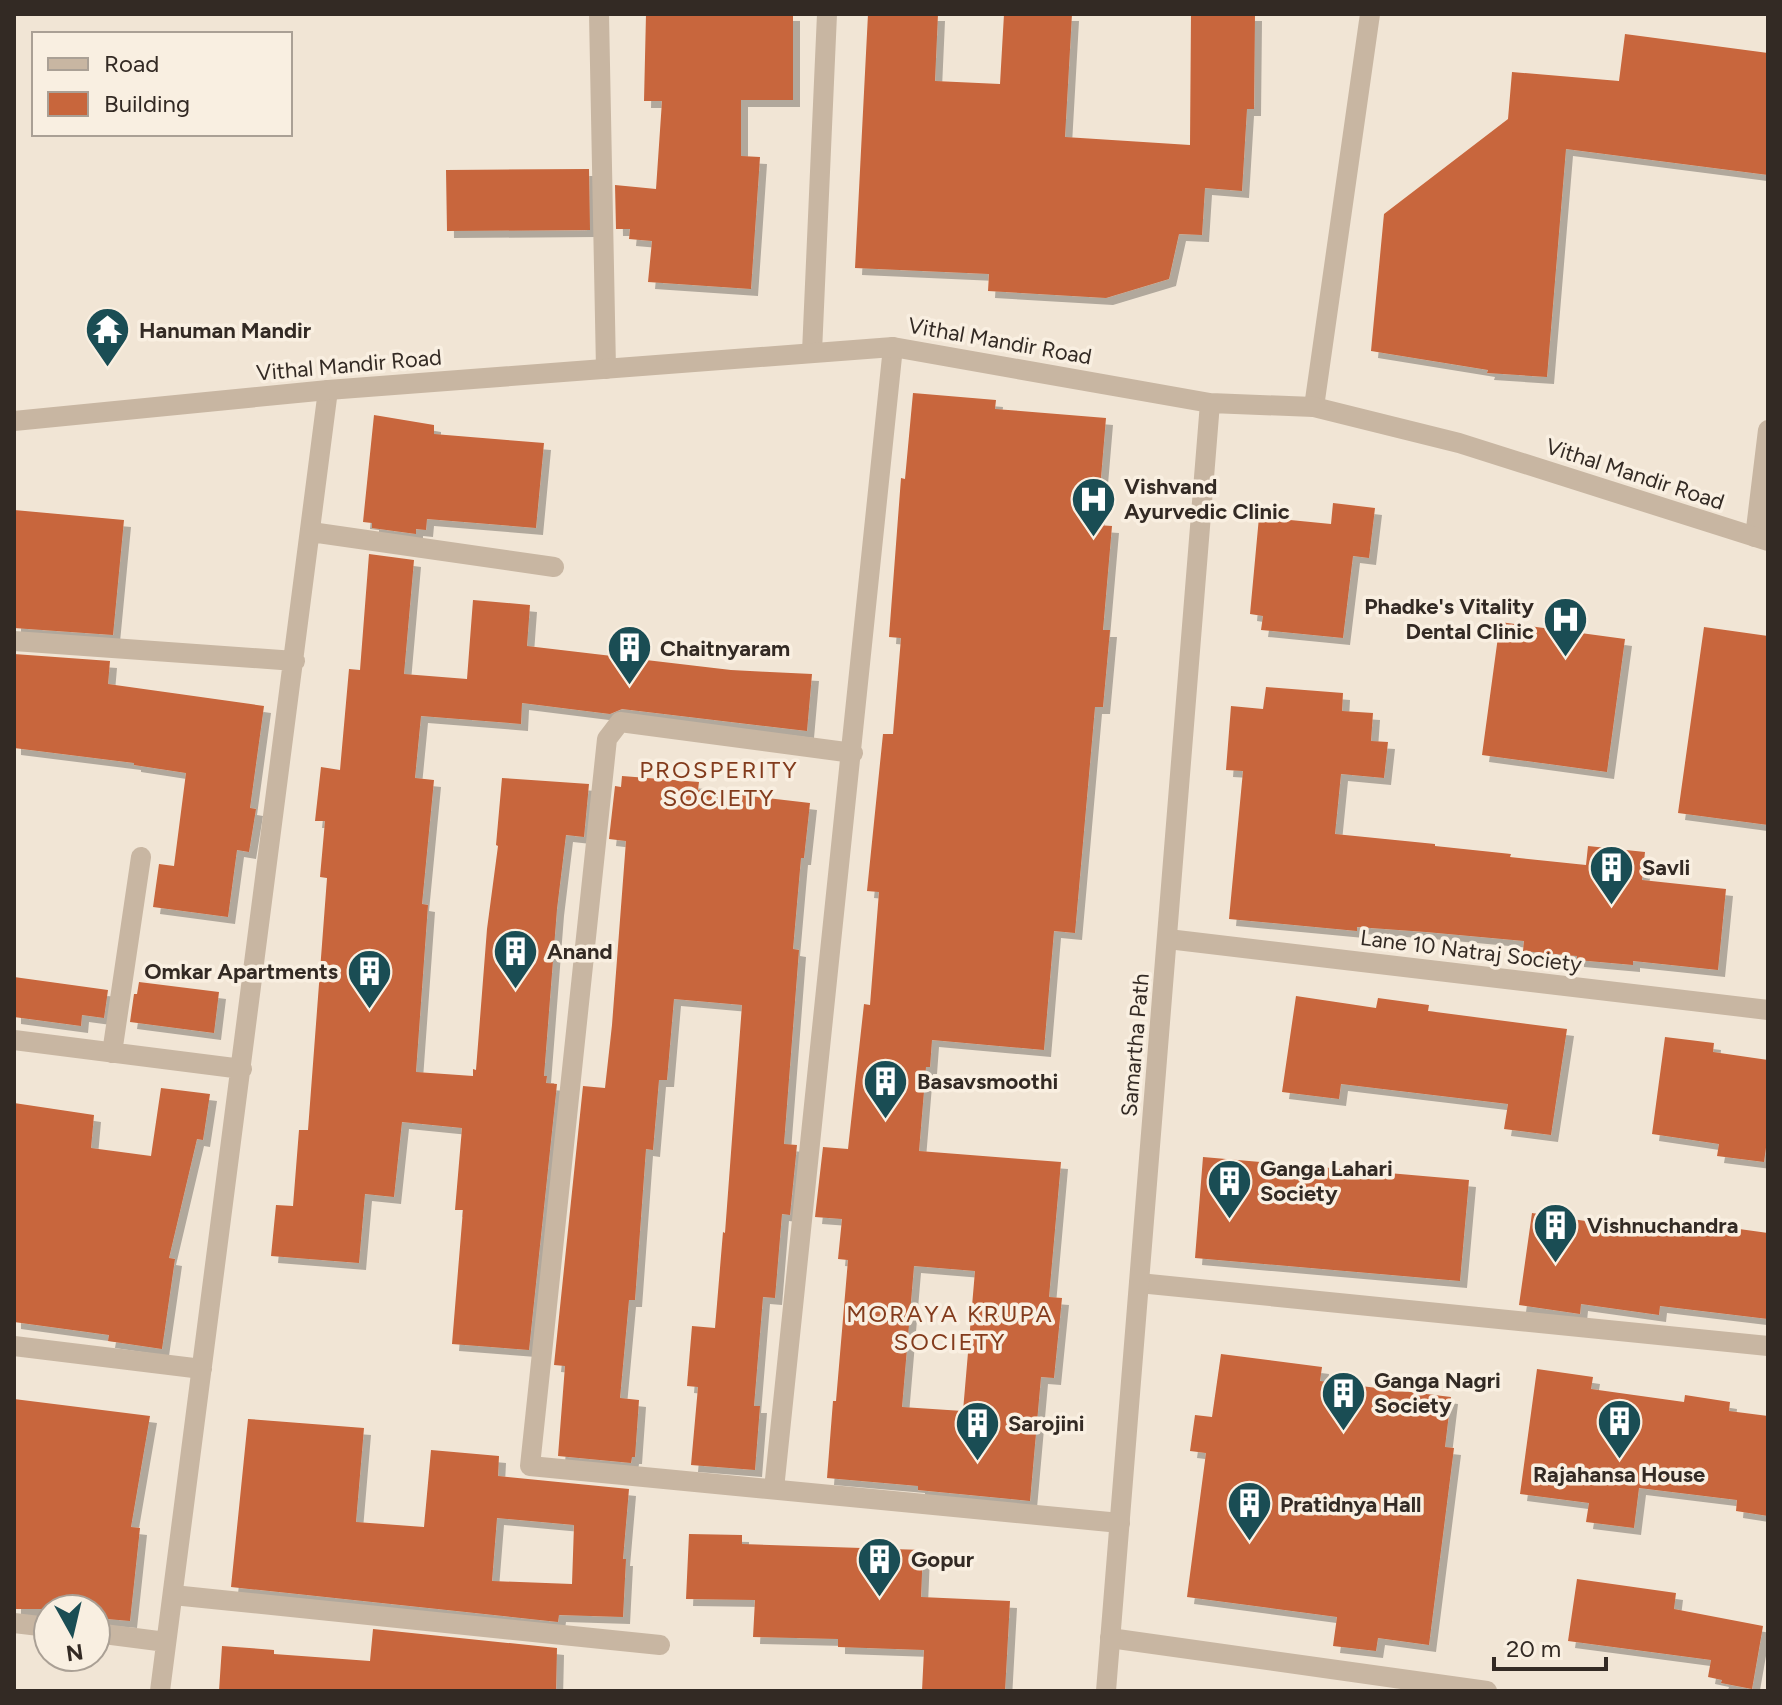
<svg xmlns="http://www.w3.org/2000/svg" width="1782" height="1705" viewBox="0 0 1782 1705" font-family="Figtree,sans-serif">
	<style>
		.building { fill: #c8663c; fill-rule: evenodd; filter: url(#shadow) }
		.lines { fill: none; stroke-linecap: round; stroke-linejoin: round }
		.minor { stroke: #c8b6a2; stroke-width: 20 }
		.tertiary { stroke: #c8b6a2; stroke-width: 20 }
		.labels { text-anchor: middle; dominant-baseline: central; stroke-width: 7; stroke-linejoin: round; paint-order: stroke }
		.poi-label { font-size: 22px; font-weight: bold; fill: #332a24; stroke: #f9efe1; text-anchor: start }
		.street-label { font-size: 22px; fill: #332a24; stroke: #f9efe1 }
		.neighbourhood-label { font-size: 24px; letter-spacing: 2px; fill: #833b1c; stroke: #f9efe1 }
	</style>
	<defs>
		<filter id="shadow"><feDropShadow dx="7" dy="7" stdDeviation="0" flood-color="#0004"/></filter>
	</defs>
	<rect width="100%" height="100%" fill="#f1e5d5"/>
	<!-- building -->
	<path class="building" d="M 646,14 L 793,14 L 793,100 L 741,100 L 741,156 L 760,157 L 751,289 L 648,282 L 652,241 L 629,239 L 630,229 L 616,229 L 615,185 L 656,189 L 662,101 L 644,101 Z
		M 868,14 L 938,14 L 935,81 L 1000,84 L 1004,14 L 1072,14 L 1065,137 L 1190,145 L 1191,14 L 1255,14 L 1254,109 L 1247,109 L 1242,191 L 1205,188 L 1202,235 L 1179,234 L 1169,279 L 1106,298 L 988,291 L 989,274 L 855,268 Z
		M 1625,34 L 1768,53 L 1768,175 L 1566,149 L 1547,377 L 1487,373 L 1488,370 L 1371,351 L 1384,214 L 1508,119 L 1512,72 L 1619,81 Z
		M 589,169 L 590,230 L 447,231 L 446,170 Z
		M 913,393 L 996,400 L 995,409 L 1106,418 L 1097,525 L 1112,526 L 1103,630 L 1110,630 L 1103,707 L 1095,707 L 1075,933 L 1054,931 L 1044,1050 L 932,1040 L 930,1067 L 926,1067 L 919,1151 L 1061,1162 L 1049,1297 L 1062,1298 L 1054,1378 L 1041,1377 L 1030,1501 L 918,1490 L 918,1486 L 827,1478 L 833,1401 L 836,1401 L 848,1260 L 838,1259 L 842,1219 L 815,1217 L 823,1147 L 848,1149 L 864,1004 L 870,1005 L 879,892 L 867,891 L 883,734 L 893,734 L 901,638 L 889,637 L 901,478 L 905,479 ZM 914,1266 L 975,1271 L 963,1411 L 902,1407 Z
		M 374,415 L 434,425 L 434,434 L 544,443 L 536,528 L 427,519 L 426,530 L 416,529 L 416,534 L 372,528 L 372,523 L 363,522 Z
		M 1333,503 L 1375,508 L 1369,558 L 1353,556 L 1343,638 L 1261,630 L 1263,616 L 1250,614 L 1259,517 L 1331,524 Z
		M 14,510 L 124,520 L 113,635 L 14,628 Z
		M 369,554 L 414,560 L 404,674 L 467,679 L 473,600 L 530,605 L 527,646 L 731,670 L 812,674 L 807,731 L 622,709 L 610,714 L 522,703 L 521,724 L 421,716 L 415,778 L 434,780 L 422,904 L 428,905 L 416,1072 L 473,1076 L 473,1069 L 476,1070 L 487,929 L 498,846 L 496,845 L 502,778 L 589,784 L 584,837 L 566,835 L 557,909 L 544,1076 L 547,1076 L 546,1083 L 557,1084 L 529,1350 L 452,1344 L 463,1210 L 455,1210 L 462,1128 L 402,1122 L 394,1197 L 365,1194 L 359,1263 L 271,1256 L 276,1205 L 293,1206 L 299,1130 L 308,1130 L 327,878 L 320,877 L 325,821 L 315,821 L 321,767 L 340,770 L 349,669 L 360,670 Z
		M 1500,622 L 1625,639 L 1607,772 L 1482,755 Z
		M 1704,627 L 1768,636 L 1768,825 L 1678,813 Z
		M 14,654 L 110,661 L 108,684 L 264,706 L 250,808 L 256,809 L 249,852 L 237,850 L 228,917 L 153,907 L 159,864 L 174,866 L 186,773 L 134,765 L 134,763 L 14,748 Z
		M 1266,687 L 1343,693 L 1342,711 L 1373,713 L 1371,741 L 1388,742 L 1384,778 L 1341,774 L 1335,834 L 1435,844 L 1435,846 L 1511,854 L 1510,857 L 1586,865 L 1588,846 L 1645,852 L 1642,880 L 1726,889 L 1718,970 L 1633,961 L 1633,965 L 1577,960 L 1577,956 L 1523,951 L 1524,941 L 1426,932 L 1357,927 L 1357,931 L 1229,919 L 1243,771 L 1226,770 L 1231,706 L 1263,709 Z
		M 622,776 L 699,782 L 698,790 L 810,803 L 804,858 L 801,858 L 793,949 L 799,950 L 784,1144 L 797,1145 L 790,1215 L 782,1214 L 775,1298 L 763,1297 L 754,1406 L 760,1406 L 755,1470 L 691,1465 L 698,1387 L 687,1386 L 692,1326 L 715,1328 L 723,1232 L 725,1233 L 742,1005 L 674,999 L 667,1080 L 659,1080 L 653,1150 L 646,1149 L 635,1300 L 629,1300 L 620,1398 L 639,1400 L 635,1457 L 632,1457 L 631,1463 L 558,1456 L 565,1366 L 554,1365 L 583,1086 L 605,1088 L 612,1025 L 626,841 L 609,839 L 615,786 L 621,787 Z
		M 14,977 L 108,990 L 104,1018 L 82,1015 L 81,1026 L 14,1017 Z
		M 139,982 L 219,992 L 214,1033 L 130,1022 L 134,994 L 137,994 Z
		M 1296,996 L 1376,1008 L 1378,998 L 1429,1005 L 1428,1011 L 1567,1029 L 1551,1135 L 1504,1129 L 1508,1104 L 1341,1084 L 1339,1099 L 1282,1092 Z
		M 1665,1037 L 1714,1043 L 1713,1052 L 1768,1060 L 1768,1133 L 1764,1162 L 1717,1156 L 1719,1144 L 1652,1134 Z
		M 161,1088 L 210,1094 L 203,1140 L 197,1139 L 169,1258 L 175,1259 L 162,1349 L 108,1341 L 109,1335 L 14,1322 L 14,1103 L 94,1115 L 91,1148 L 151,1156 Z
		M 1203,1157 L 1469,1180 L 1460,1281 L 1195,1258 Z
		M 1532,1213 L 1619,1226 L 1619,1222 L 1695,1232 L 1696,1223 L 1768,1233 L 1768,1319 L 1660,1306 L 1659,1315 L 1581,1304 L 1580,1314 L 1519,1305 Z
		M 1221,1354 L 1322,1367 L 1320,1381 L 1451,1397 L 1445,1447 L 1454,1448 L 1429,1645 L 1378,1638 L 1376,1651 L 1333,1646 L 1337,1617 L 1187,1597 L 1206,1453 L 1190,1451 L 1195,1415 L 1212,1417 Z
		M 1537,1369 L 1593,1377 L 1591,1389 L 1684,1402 L 1685,1395 L 1730,1402 L 1729,1411 L 1768,1416 L 1768,1516 L 1736,1511 L 1737,1500 L 1639,1488 L 1634,1528 L 1586,1522 L 1589,1503 L 1520,1494 Z
		M 14,1399 L 150,1416 L 131,1527 L 140,1528 L 130,1621 L 96,1618 L 96,1609 L 14,1609 Z
		M 248,1419 L 364,1428 L 356,1522 L 424,1527 L 431,1450 L 499,1456 L 498,1476 L 629,1489 L 623,1559 L 626,1559 L 623,1617 L 559,1615 L 558,1622 L 231,1587 ZM 497,1518 L 574,1525 L 572,1584 L 492,1581 Z
		M 689,1534 L 742,1535 L 742,1544 L 923,1550 L 921,1597 L 1010,1601 L 1005,1691 L 922,1691 L 924,1650 L 838,1647 L 838,1639 L 753,1637 L 755,1600 L 686,1599 Z
		M 1577,1579 L 1676,1593 L 1674,1609 L 1763,1626 L 1752,1689 L 1721,1683 L 1722,1680 L 1708,1677 L 1711,1660 L 1568,1641 Z
		M 373,1629 L 557,1648 L 556,1691 L 219,1691 L 222,1646 L 274,1650 L 274,1654 L 370,1661 Z"/>
	<g class="lines">
		<!-- minor -->
		<path class="minor" d="M 599,14 L 606,369
			M 812,352 L 827,14
			M 1314,407 L 1370,14
			M 311,532 L 554,567
			M 1755,537 L 1768,430
			M 14,641 L 295,661
			M 853,753 L 620,722 L 607,739 L 530,1466 L 1120,1523
			M 1168,939 L 1768,1010
			M 14,1040 L 242,1069
			M 112,1053 L 141,857
			M 1139,1283 L 1768,1346
			M 14,1346 L 202,1369
			M 774,1489 L 893,347
			M 173,1595 L 660,1645
			M 14,1623 L 48,1627
			M 96,1633 L 166,1642
			M 1110,1638 L 1487,1691
			M 160,1691 L 328,390"/>
		<!-- tertiary -->
		<path class="tertiary" d="M 14,421 L 328,390 L 893,347 L 1210,403 L 1314,407 L 1459,443 L 1768,541
			M 1106,1691 L 1210,403"/>
	</g>
	<!-- icons -->
	<defs>
		<symbol id="temple-pin" viewBox="-11 -11 22 30"><path d="M0 17L-7.5 6A9.5 9.5 0 1 1 7.5 6Z" fill="#1a4d54" stroke="#f9efe1"/><path d="M0-6L5-2H3V0L6.5 2.5H4V6H1.5V3h-3V6H-4V2.5H-6.5L-3 0V-2H-5Z" fill="#fff"/></symbol>
		<symbol id="hospital-pin" viewBox="-11 -11 22 30"><path d="M0 17L-7.5 6A9.5 9.5 0 1 1 7.5 6Z" fill="#1a4d54" stroke="#f9efe1"/><path d="M-5-5h3v3.5h4V-5h3V5h-3V1.5h-4V5h-3Z" fill="#fff"/></symbol>
		<symbol id="building-pin" viewBox="-11 -11 22 30"><path d="M0 17L-7.5 6A9.5 9.5 0 1 1 7.5 6Z" fill="#1a4d54" stroke="#f9efe1"/><path d="M-4-6H4V6H1V3H-1V6H-4ZM-2.5-4.3h1.7v1.8h-1.7ZM.8-4.3h1.7v1.8H.8ZM-2.5-1h1.7V.8h-1.7ZM.8-1h1.7V.8H.8Z" fill="#fff"/></symbol>
	</defs>
	<g fill-rule="evenodd">
		<use href="#temple-pin" x="82" y="304" width="51" height="69"/>
		<use href="#hospital-pin" x="1068" y="474" width="51" height="69"/>
		<use href="#hospital-pin" x="1540" y="594" width="51" height="69"/>
		<use href="#building-pin" x="604" y="622" width="51" height="69"/>
		<use href="#building-pin" x="1586" y="842" width="51" height="69"/>
		<use href="#building-pin" x="490" y="926" width="51" height="69"/>
		<use href="#building-pin" x="344" y="946" width="51" height="69"/>
		<use href="#building-pin" x="860" y="1056" width="51" height="69"/>
		<use href="#building-pin" x="1204" y="1156" width="51" height="69"/>
		<use href="#building-pin" x="1530" y="1200" width="51" height="69"/>
		<use href="#building-pin" x="1318" y="1368" width="51" height="69"/>
		<use href="#building-pin" x="1594" y="1396" width="51" height="69"/>
		<use href="#building-pin" x="952" y="1398" width="51" height="69"/>
		<use href="#building-pin" x="1224" y="1478" width="51" height="69"/>
		<use href="#building-pin" x="854" y="1534" width="51" height="69"/>
	</g>
	<g class="labels">
		<!-- poi labels -->
		<g class="poi-label">
			<text x="139" y="330">Hanuman Mandir</text>
			<text x="1124" y="486">Vishvand<tspan x="1124" dy="25">Ayurvedic Clinic</tspan></text>
			<text x="1534" y="606" text-anchor="end">Phadke's Vitality<tspan x="1534" dy="25">Dental Clinic</tspan></text>
			<text x="660" y="648">Chaitnyaram</text>
			<text x="1642" y="867">Savli</text>
			<text x="547" y="951">Anand</text>
			<text x="338" y="971" text-anchor="end">Omkar Apartments</text>
			<text x="917" y="1081">Basavsmoothi</text>
			<text x="1260" y="1168">Ganga Lahari<tspan x="1260" dy="25">Society</tspan></text>
			<text x="1587" y="1225">Vishnuchandra</text>
			<text x="1374" y="1380">Ganga Nagri<tspan x="1374" dy="25">Society</tspan></text>
			<text x="1008" y="1423">Sarojini</text>
			<text x="1619" y="1474" text-anchor="middle">Rajahansa House</text>
			<text x="1280" y="1504">Pratidnya Hall</text>
			<text x="911" y="1559">Gopur</text>
		</g>
		<!-- street labels -->
		<g class="street-label">
			<text transform="translate(1000 341) rotate(10)">Vithal Mandir Road</text>
			<text transform="translate(349 365) rotate(-5)">Vithal Mandir Road</text>
			<text transform="translate(1635 474) rotate(18)">Vithal Mandir Road</text>
			<text transform="translate(1471 951) rotate(7)">Lane 10 Natraj Society</text>
			<text transform="translate(1135 1045) rotate(-85)">Samartha Path</text>
		</g>
		<!-- neighbourhood labels -->
		<g class="neighbourhood-label">
			<text x="719" y="769">PROSPERITY<tspan x="719" dy="28">SOCIETY</tspan></text>
			<text x="950" y="1313">MORAYA KRUPA<tspan x="950" dy="28">SOCIETY</tspan></text>
		</g>
	</g>
	<!-- border -->
	<rect width="1782" height="1705" fill="none" stroke="#332a24" stroke-width="32"/>
	<!-- legend -->
	<rect x="32" y="32" width="260" height="104" fill="#f9efe1" stroke="#aaa095" stroke-width="2"/>
	<rect x="48" y="58" width="40" height="12" fill="#c8b6a2" stroke="#aaa095" stroke-width="2"/>
	<text x="104" y="72" font-size="24" fill="#332a24">Road</text>
	<rect x="48" y="92" width="40" height="24" fill="#c8663c" stroke="#aaa095" stroke-width="2"/>
	<text x="104" y="112" font-size="24" fill="#332a24">Building</text>
	<!-- north arrow -->
	<g transform="translate(72 1633) rotate(172)"><circle r="38" fill="#f9efe1" stroke="#aaa095" stroke-width="2"/>
	<path d="M0-6L14 30L0 20L-14 30Z" fill="#1a4d54"/>
	<text y="-12" font-size="22" font-weight="bold" text-anchor="middle" fill="#332a24">N</text>
	</g>
	<!-- scale -->
	<path d="M1494 1657v12h112v-12" fill="none" stroke="#332a24" stroke-width="4"/>
	<text x="1506" y="1657" font-size="24" fill="#332a24" stroke="#f9efe1" stroke-width="6" paint-order="stroke">20 m</text>
</svg>
